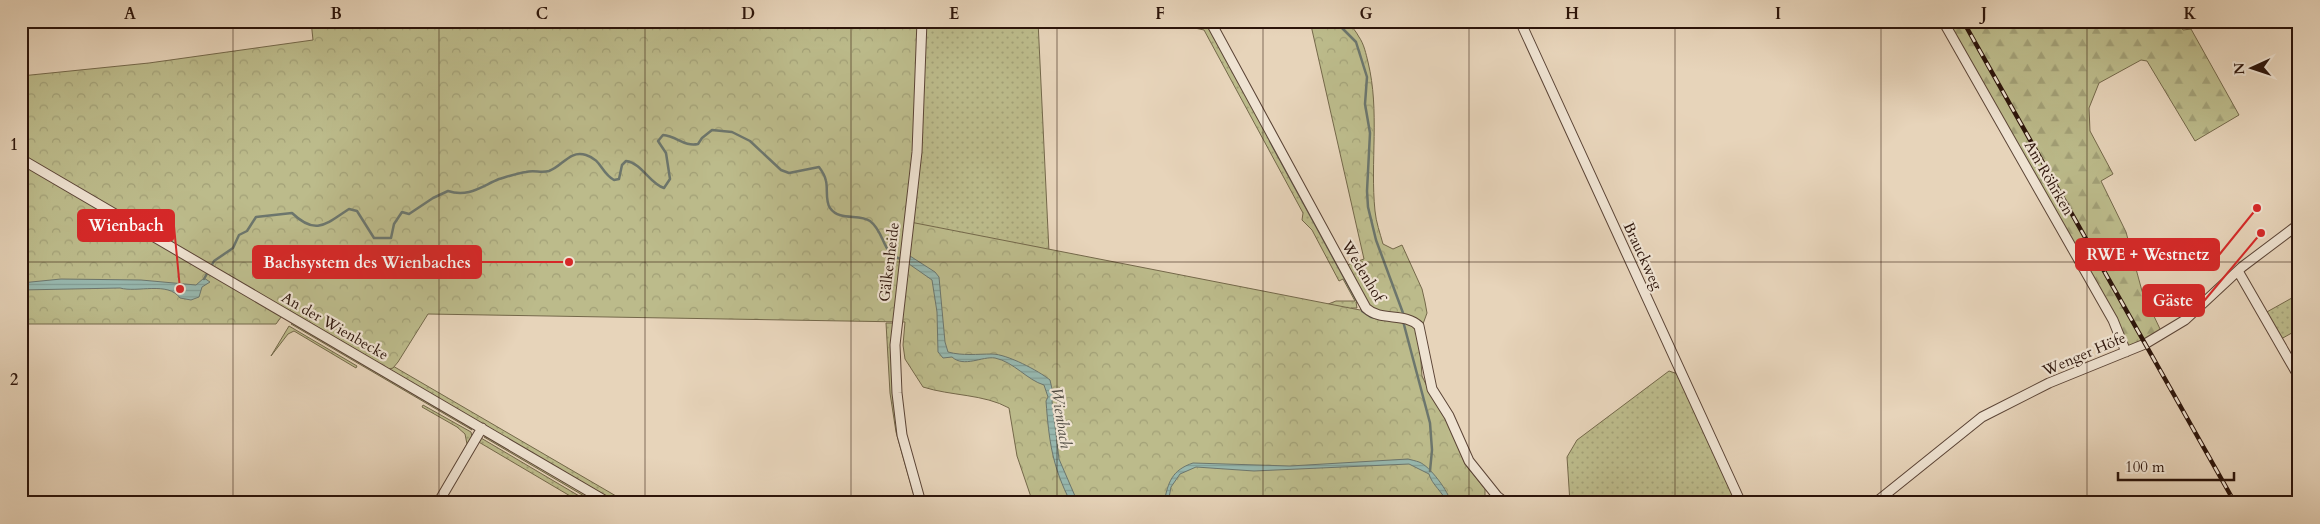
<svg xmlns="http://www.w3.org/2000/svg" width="2320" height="524" viewBox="0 0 2320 524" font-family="Cardo,serif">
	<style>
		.grass { fill: url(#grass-dots); stroke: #74684a }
		.forest { fill: url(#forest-firs); stroke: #74684a }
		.park { fill: url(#park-crowns); stroke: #74684a }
		.water { fill: url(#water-rules); stroke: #6c766d }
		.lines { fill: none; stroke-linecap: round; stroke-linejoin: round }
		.stream { stroke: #6c766d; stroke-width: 2.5 }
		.minor-casing { stroke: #5b4436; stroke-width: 11 }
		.minor { stroke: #efe3d2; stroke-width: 9 }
		.rail-casing { stroke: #2c140a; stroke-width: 4.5 }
		.rail { stroke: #efe3d2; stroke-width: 2.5; stroke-dasharray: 8; stroke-linecap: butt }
		.grid { fill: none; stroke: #2c140a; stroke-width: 1; stroke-opacity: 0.55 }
		.labels { text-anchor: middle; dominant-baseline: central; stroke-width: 4.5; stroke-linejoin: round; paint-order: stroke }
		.street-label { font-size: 15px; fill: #2c140a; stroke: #efe3d2 }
		.water-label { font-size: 16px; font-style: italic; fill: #514d44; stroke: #efe3d2 }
		.leader { fill: none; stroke: #d62828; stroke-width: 2 }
		.callout-dot { fill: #d62828; stroke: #efe3d2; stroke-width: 2 }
		.callout { fill: #d62828; stroke: #d62828; stroke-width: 2 }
		.callout-label { font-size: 16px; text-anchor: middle; font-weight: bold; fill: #fff }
		.neatline { fill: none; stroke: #2c140a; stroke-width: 2 }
		.grid-label { font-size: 16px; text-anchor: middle; font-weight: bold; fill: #2c140a }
	</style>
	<defs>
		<pattern id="grass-dots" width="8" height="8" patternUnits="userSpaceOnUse" patternTransform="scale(1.25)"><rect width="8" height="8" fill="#bcbb8b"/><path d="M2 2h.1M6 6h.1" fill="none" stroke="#a2a077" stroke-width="1.8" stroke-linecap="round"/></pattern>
		<pattern id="forest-firs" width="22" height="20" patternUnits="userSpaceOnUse" patternTransform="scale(1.25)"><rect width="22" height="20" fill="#bcbb8b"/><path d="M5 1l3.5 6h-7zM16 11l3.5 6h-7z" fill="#a2a077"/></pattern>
		<pattern id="park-crowns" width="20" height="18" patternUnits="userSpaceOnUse" patternTransform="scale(1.25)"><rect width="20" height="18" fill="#bcbb8b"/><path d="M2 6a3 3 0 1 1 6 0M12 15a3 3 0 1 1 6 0" fill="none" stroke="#a2a077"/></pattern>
		<pattern id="water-rules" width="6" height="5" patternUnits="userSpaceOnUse" patternTransform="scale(1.25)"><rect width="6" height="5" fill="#97b8af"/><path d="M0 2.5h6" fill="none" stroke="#829d95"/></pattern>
	</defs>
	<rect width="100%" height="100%" fill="#e7d4ba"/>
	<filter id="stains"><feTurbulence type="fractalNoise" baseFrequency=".004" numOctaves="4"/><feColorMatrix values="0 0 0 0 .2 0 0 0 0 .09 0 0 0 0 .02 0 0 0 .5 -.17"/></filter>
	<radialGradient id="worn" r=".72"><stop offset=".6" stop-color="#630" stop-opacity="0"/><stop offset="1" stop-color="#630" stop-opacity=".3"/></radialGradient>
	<!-- grass -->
	<path class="grass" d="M 924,21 L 1038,21 L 1049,252 L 910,256 Z
		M 1162,21 L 1205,21 L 1210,24 L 1359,303 L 1356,302 L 1357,308 L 1351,308 L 1146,503 L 1323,306 L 1336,301 L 1355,301 L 1343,279 L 1339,281 L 1312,230 L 1302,220 L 1303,213 L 1204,30 Z
		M 223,267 L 628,503 L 618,503 L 262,295 Z
		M 2299,294 L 2299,329 L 2281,339 L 2265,313 Z
		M 294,323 L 467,424 L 472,430 L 291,324 Z
		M 886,323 L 894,323 L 893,366 L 919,503 L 916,503 L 896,432 L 890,393 Z
		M 289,326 L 357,366 L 356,368 L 294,331 L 288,334 L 271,356 Z
		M 1669,371 L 1678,374 L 1733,495 L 1724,503 L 1570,503 L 1567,457 L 1577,440 Z
		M 423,405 L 471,432 L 472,437 L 455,466 L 467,444 L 465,434 L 457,427 L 422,407 Z
		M 484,437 L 488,437 L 601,503 L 596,503 Z
		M 481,438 L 591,503 L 582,503 L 477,441 Z"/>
	<!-- forest -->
	<path class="forest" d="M 1946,21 L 2178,21 L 2183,30 L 2191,29 L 2239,115 L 2195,141 L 2147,61 L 2141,60 L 2099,83 L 2089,108 L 2090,131 L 2113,174 L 2101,181 L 2126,232 L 2142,291 L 2161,331 L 2128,347 Z"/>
	<!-- park -->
	<path class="park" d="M 311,21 L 921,21 L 919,133 L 905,221 L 1360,310 L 1367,306 L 1347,265 L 1364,259 L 1310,21 L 1349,21 C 1352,28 1356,31 1359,37 C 1364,44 1366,54 1368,62 C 1380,111 1370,162 1375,211 C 1376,222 1380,233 1383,244 L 1393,249 L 1402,245 L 1422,289 L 1425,302 L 1427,313 L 1419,335 L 1422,376 L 1433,399 L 1449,423 L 1465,464 L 1485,489 L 1485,503 L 1351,503 L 1351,501 L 1215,503 L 1208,500 L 1207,503 L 1033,503 L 1017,456 L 1009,408 C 984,394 951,396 923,387 L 905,359 L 903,345 L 905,322 L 428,314 L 398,362 L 393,368 L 389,369 L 287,309 L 276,324 L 21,324 L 21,76 L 149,63 L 313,40 Z"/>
	<!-- water -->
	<path class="water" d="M 910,256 L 935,272 L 939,277 L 945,342 L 948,352 C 963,356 977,354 992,354 C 1007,354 1039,371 1050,380 L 1054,398 L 1052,401 L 1059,459 L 1078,503 L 1071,503 C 1052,466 1049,441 1046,401 L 1048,397 L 1044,385 C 1027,380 1014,362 995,358 C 982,356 964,368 952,357 L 943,358 L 938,352 L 937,312 L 932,280 L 909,264 Z
		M 204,278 L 210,282 L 202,287 L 199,297 L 191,300 L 180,298 C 168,281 137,293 120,288 L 21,290 L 21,283 L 61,279 L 141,280 L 196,285 Z
		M 1408,459 C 1412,460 1416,461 1419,462 C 1430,466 1449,492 1451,503 L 1447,503 C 1443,492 1432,485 1429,474 L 1409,464 L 1254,471 L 1196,467 L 1180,474 L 1171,487 L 1168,503 L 1164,503 C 1168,482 1172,470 1193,463 L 1290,466 Z"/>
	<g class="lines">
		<!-- stream -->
		<path class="stream" d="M 1193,21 L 1204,24 L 1209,28
			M 1335,21 L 1356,42 L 1367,77 L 1365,104 L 1370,133 L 1367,191 L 1368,207 L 1376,240 L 1403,313
			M 1270,141 L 1357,301
			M 204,279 L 214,261 L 233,248 L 239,235 L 247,231 L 256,217 L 292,213 C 316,236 326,224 349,209 L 357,211 L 374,238 L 391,238 L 394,224 L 402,212 L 409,214 L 433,198 L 448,191 C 468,198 482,186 499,179 C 506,177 518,173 526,172 C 533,170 542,173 549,171 C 563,166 569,150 586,155 C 602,160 601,173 614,180 L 619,179 L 622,165 L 626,161 C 642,163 649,183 664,188 L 670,179 L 666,153 L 658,141 L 663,135 C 677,136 684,147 698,144 L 702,138 L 712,130 L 732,132 L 750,141 L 781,170 L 789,173 L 819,167 C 822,171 825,176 826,181 C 828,189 825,201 830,208 C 840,222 859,213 870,221 C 885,232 882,255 901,259
			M 1362,311 L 1371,317 L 1376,318
			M 1403,321 L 1430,423 L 1432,450 L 1430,471"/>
		<defs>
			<path id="minor" d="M 1210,21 L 1366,308 C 1381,322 1405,312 1419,326 L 1432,389 L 1449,416 L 1469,461 L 1497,496 L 1506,503
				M 1520,21 L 1741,503
				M 1943,21 L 2113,320 L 2126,352
				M 21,159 L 609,503
				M 2238,271 L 2299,377
				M 438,503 L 482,428
				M 921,503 L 902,435 L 897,393 L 895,345 L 917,152 L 922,21
				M 1875,503 L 1982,417 L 2049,383 L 2145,344 L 2185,320 L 2242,267 L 2299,224"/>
		</defs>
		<!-- minor casing -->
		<use href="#minor" class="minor-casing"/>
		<!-- minor -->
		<use href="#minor" class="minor"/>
		<defs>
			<path id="rail" d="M 1963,21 L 2235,503"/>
		</defs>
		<!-- rail casing -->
		<use href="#rail" class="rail-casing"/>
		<!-- rail -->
		<use href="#rail" class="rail"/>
	</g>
	<!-- grid -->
	<path class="grid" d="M 233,21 L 233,503M 439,21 L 439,503M 645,21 L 645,503M 851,21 L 851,503M 1057,21 L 1057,503M 1263,21 L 1263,503M 1469,21 L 1469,503M 1675,21 L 1675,503M 1881,21 L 1881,503M 2087,21 L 2087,503M 21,262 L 2299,262"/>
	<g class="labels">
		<!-- street labels -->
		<g class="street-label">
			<text transform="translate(2049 178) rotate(60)">Am Röhrken</text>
			<text transform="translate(1643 256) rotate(65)">Brauckweg</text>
			<text transform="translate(889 262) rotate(-83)">Gälkenheide</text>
			<text transform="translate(1363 271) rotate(59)">Wedenhof</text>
			<text transform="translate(335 326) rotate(30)">An der Wienbecke</text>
			<text transform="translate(2084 354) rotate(-23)">Wenger Höfe</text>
		</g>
		<!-- water labels -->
		<g class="water-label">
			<text transform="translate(1061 418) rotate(81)">Wienbach</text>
		</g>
	</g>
	<!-- callouts -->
	<path class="leader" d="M180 289L174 226M2257 208L2219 255M569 262L481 262M2261 233L2204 301"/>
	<g class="callout-dot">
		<circle cx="180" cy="289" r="5"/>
		<circle cx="2257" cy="208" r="5"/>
		<circle cx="569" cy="262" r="5"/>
		<circle cx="2261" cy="233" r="5"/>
	</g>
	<g class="callout">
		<rect x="78" y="210" width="96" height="31" rx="5"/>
		<rect x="2076" y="239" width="143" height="31" rx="5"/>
		<rect x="253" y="246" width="228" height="32" rx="5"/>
		<rect x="2143" y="285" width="61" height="31" rx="5"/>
	</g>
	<g class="callout-label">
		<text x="126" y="231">Wienbach</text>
		<text x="2148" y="260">RWE + Westnetz</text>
		<text x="367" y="268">Bachsystem des Wienbaches</text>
		<text x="2173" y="306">Gäste</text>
	</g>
	<!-- margin -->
	<rect width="2320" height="524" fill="none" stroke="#e7d4ba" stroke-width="55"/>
	<!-- north arrow -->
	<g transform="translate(2252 68) rotate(267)" stroke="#efe3d2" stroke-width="4" paint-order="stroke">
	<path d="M0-4L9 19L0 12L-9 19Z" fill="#2c140a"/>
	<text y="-8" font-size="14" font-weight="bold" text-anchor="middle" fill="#2c140a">N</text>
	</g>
	<!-- scale -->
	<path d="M2118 472v8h116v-8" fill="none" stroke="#2c140a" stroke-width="2.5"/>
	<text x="2125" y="472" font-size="15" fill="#2c140a" stroke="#efe3d2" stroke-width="4" paint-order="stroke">100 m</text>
	<rect x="28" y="28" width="2264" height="468" class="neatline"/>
	<g class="grid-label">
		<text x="130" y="19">A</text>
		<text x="336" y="19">B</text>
		<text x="542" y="19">C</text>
		<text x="748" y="19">D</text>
		<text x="954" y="19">E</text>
		<text x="1160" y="19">F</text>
		<text x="1366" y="19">G</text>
		<text x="1572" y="19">H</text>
		<text x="1778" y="19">I</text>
		<text x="1984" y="19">J</text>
		<text x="2190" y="19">K</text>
		<text x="14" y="150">1</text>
		<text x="14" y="385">2</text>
	</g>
	<rect width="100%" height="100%" filter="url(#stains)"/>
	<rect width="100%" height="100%" fill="url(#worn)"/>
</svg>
